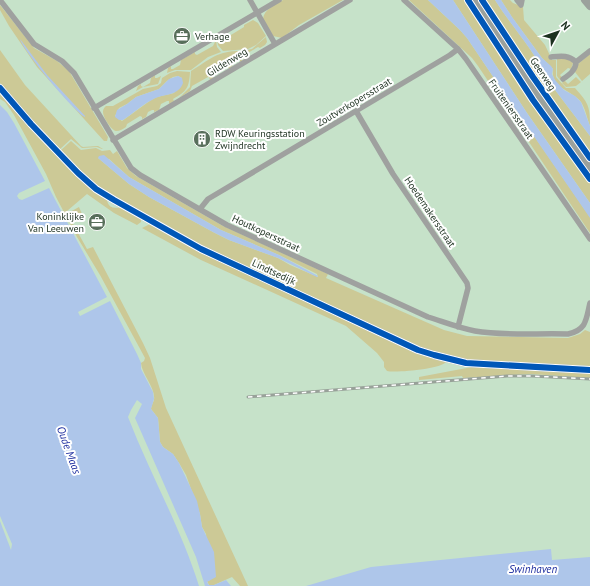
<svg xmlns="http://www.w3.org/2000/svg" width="590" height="586" viewBox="0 0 590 586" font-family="'PT Sans',sans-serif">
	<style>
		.green { fill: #ccc996; fill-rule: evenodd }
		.water { fill: #aec6ea }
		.pier { fill: #c6e2c9 }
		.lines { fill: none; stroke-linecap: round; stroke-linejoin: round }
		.street { stroke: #9fa19f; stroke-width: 5.5 }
		.secondary { stroke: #9ba19c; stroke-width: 8 }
		.rail-casing { stroke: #98a199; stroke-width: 3 }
		.rail { stroke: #fff; stroke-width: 1.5; stroke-dasharray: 4.5; stroke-linecap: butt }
		.cycleway-casing { stroke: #fff; stroke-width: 8 }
		.cycleway { stroke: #0057b8; stroke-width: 6 }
		.labels { text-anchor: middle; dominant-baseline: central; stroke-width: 4; stroke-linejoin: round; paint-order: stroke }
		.poi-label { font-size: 10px; fill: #1d3120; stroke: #fff; text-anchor: start }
		.street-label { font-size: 10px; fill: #1d3120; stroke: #fff }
		.water-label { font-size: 11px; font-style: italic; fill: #1d2d9f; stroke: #fff }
	</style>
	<rect width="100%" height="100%" fill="#c6e2c9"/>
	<!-- green -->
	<path class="green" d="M 283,0 L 343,0 L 299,25 L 282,38 L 273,36 L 263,19 C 264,9 275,5 283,0 Z
		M 409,0 L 428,0 L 460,30 L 467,38 L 496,81 L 590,217 L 590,233 L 478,66 L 472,58 Z
		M 453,0 L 467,0 L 506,60 L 590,179 L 590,203 L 527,113 Z
		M 484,0 L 495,0 C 512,27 536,52 549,82 L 590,136 L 590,156 L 523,61 Z
		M 501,0 L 510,0 L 513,3 L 523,7 L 524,20 L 545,45 L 552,60 L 556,60 L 556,77 L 566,88 L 575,88 C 588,103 590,105 590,126 C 587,118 585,108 581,102 C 573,91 550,88 553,69 L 542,58 L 512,17 Z
		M 0,5 L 34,48 L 57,61 L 69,71 L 108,137 L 107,141 L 104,141 L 37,67 L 9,26 L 0,10 Z
		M 253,20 L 258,23 L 266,36 L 256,45 L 248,49 L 223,51 L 218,45 L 217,39 L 219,38 L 219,41 L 221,41 L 244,27 L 244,25 Z
		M 266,37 L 267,42 L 265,45 L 260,48 L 258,47 L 246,54 L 243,60 L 242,51 L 252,49 Z
		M 216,40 L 217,47 L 221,52 L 208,57 L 191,70 L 175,70 L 167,73 L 168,68 L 171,66 L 171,69 L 173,69 L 180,65 L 181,60 L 195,52 L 195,54 L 197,55 L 213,46 Z
		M 0,50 L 25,85 L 81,146 L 83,147 L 98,146 L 103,149 L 107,149 L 102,149 L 97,147 L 82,148 L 71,139 L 59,150 L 23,111 L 0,83 Z
		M 241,51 L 242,61 L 240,62 L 240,59 L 238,59 L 234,61 L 232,66 L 229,69 L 228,66 L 226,66 L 215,72 L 213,78 L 210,80 L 209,77 L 208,77 L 192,86 L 190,91 L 179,98 L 190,87 L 191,71 C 211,59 216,51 241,51 Z
		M 590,54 L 590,74 L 582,81 L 575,72 L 578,64 Z
		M 567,58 L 573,63 L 571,69 L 568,68 L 560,75 L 563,79 L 560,80 L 557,76 L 557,59 Z
		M 177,71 L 190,72 C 189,88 187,91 173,99 L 174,101 L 169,104 L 169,101 L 167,101 L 161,104 L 159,110 L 154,112 L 154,110 L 152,110 L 148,112 L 146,117 L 142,119 L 142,117 L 140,116 L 127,124 L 126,127 C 123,129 120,131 116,131 C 111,130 103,117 103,112 C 103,109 104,108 106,106 L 113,106 L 143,89 L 157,86 L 161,83 L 162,78 L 170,73 ZM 178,76 L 182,78 L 174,93 L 157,97 L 151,100 L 122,121 L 115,116 L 119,108 L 127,104 L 136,97 L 159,89 L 167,81 L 173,77 Z
		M 155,75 L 155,78 L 157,78 L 161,76 L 158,84 L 143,87 L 136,91 L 138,86 L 141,84 L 141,86 L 143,87 L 150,83 L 151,78 Z
		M 576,77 L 581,82 L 576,86 L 566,87 L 562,83 L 564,80 L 568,84 Z
		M 0,91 L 107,200 C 109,210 115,207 123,208 C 129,209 136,215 141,218 L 141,222 L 137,225 L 114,213 L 87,194 L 67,211 L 68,213 L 79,207 L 82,214 L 71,220 L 87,249 L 93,247 L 143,343 L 150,358 L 166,408 L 248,586 L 240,586 L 232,577 L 214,585 L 209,585 L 207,581 L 210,580 L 206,534 L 202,527 L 200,514 L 186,475 L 179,463 L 173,454 L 163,447 L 160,442 L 158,418 L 151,409 C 151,406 153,403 154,400 C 156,388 142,375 141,363 L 144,361 L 145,358 L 100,275 L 77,237 L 56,197 L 46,174 L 14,115 L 5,102 L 0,99 Z
		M 71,141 L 81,150 L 96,148 L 102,151 L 110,150 L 113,154 L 117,151 L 127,168 L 136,176 L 223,226 L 328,274 L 326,278 L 444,330 L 467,336 L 568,338 L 580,334 L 585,330 L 590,332 L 590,366 L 468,360 L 439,354 L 420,347 L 204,247 L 97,186 L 60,151 ZM 98,158 L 109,159 L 129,177 L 221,230 L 279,255 L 317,274 L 318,277 L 290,265 L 278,258 L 229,240 L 213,232 L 149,197 L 129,184 Z
		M 150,224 L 446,362 C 441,369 396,373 387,371 L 384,367 L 384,362 L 377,353 L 346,326 L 201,260 L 142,228 Z
		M 472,367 L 590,373 L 590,378 L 531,374 L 463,378 L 462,376 L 419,380 L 419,377 Z"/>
	<!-- water -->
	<path class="water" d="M 428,0 L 453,0 L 527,113 L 590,203 L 590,218 L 496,81 L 467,38 L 460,30 Z
		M 495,0 L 501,0 L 512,17 L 542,58 L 551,66 L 553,69 L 552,74 L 555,80 L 564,90 L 575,96 L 581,102 L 590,126 L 590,136 L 549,82 C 536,52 512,27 495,0 Z
		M 20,39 L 47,75 L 85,116 L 85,117 C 74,112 22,49 20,39 Z
		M 178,76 L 182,78 L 183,83 C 178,97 163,93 152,100 C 141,105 133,114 123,120 L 119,120 L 115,117 L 117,110 L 127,104 L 136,97 L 159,89 L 169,79 Z
		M 0,105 L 7,112 L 14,123 L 45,181 L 19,193 L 17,196 L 19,199 L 22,200 L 49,188 L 107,297 L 78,312 L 80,316 L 110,301 L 137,354 L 141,363 L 141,369 L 153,392 L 154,399 L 151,409 L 158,418 L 160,442 L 163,447 L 173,454 L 179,463 L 197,501 L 200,514 L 202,527 L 214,552 L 216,577 L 207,582 L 209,585 L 214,585 L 226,580 L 231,586 L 205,586 L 196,557 L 135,418 L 142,404 L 137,400 L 131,410 L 128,417 C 150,474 181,528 199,586 L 0,586 Z
		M 104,155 L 129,177 L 221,230 L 279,255 L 318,276 L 317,277 L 278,258 L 229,240 L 213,232 L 149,197 L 129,184 L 98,158 L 99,156 Z
		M 551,549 L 552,560 L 590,557 L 590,586 L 306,586 L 371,567 Z"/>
	<!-- pier -->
	<path class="pier" d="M 0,516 L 12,544 L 11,550 L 0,521 Z"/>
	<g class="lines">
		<!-- street -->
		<path class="street" d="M 0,0 L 34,44 L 62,61 L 74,73 L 131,168 L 140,175 L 227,225 L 428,317 C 444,322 459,328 475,331 C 505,336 537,333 568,334 C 587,330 586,319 590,303
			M 250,0 L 275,44
			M 404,0 L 458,49 L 466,59 L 590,239
			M 517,0 L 521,5 L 522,0
			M 551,57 C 562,56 568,55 576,62
			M 563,79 C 569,75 576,70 576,62 L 590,51
			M 94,108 L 279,0
			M 356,111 L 393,174 L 467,283 L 468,288 L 458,327
			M 113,140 L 350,0
			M 200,209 L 208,199 L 450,55 L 458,49"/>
		<!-- secondary -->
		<path class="secondary" d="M 475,0 L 515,62 L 590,169
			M 585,0 L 590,6
			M 0,88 L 31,124 L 78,173 L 96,189 L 114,200 L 201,249 L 418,350 L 434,355 L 466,363 L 590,370"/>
		<defs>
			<path id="rail" d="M 248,397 L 507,376 L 532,376 L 590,379"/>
		</defs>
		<!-- rail casing -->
		<use href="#rail" class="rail-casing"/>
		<!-- rail -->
		<use href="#rail" class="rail"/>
		<defs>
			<path id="cycleway" d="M 468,0 L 533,100 L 590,179
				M 482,0 L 533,77 L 590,158
				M 0,88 L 31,124 L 78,173 L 96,189 L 114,200 L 201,249 L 418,350 L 434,355 L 466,363 L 590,370"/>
		</defs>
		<!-- cycleway casing -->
		<use href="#cycleway" class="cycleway-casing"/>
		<!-- cycleway -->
		<use href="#cycleway" class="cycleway"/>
	</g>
	<!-- icons -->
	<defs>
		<symbol id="office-disc" viewBox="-11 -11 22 22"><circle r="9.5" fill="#586f5b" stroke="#fff"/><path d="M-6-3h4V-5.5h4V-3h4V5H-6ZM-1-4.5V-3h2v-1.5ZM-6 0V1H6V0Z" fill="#fff"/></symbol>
		<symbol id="building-disc" viewBox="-11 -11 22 22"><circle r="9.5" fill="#586f5b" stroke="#fff"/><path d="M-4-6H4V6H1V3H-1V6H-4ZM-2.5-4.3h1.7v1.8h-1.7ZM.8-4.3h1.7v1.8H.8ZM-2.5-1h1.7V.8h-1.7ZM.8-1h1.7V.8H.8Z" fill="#fff"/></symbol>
	</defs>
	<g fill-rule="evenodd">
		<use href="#office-disc" x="172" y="26" width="20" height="20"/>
		<use href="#building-disc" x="192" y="129" width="20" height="20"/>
		<use href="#office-disc" x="87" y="212" width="20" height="20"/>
	</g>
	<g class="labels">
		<!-- poi labels -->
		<g class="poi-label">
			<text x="195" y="36">Verhage</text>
			<text x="215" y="133">RDW Keuringsstation<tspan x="215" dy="12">Zwijndrecht</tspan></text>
			<text x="84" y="216" text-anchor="end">Koninklijke<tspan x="84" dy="12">Van Leeuwen</tspan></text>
		</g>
		<!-- street labels -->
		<g class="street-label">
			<text transform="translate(227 62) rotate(-31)">Gildenweg</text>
			<text transform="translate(543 74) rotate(56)">Geerweg</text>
			<text transform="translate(354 102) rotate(-31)">Zoutverkopersstraat</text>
			<text transform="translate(511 109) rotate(55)">Fruiteniersstraat</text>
			<text transform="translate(430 212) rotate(56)">Hoedemakersstraat</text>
			<text transform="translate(266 233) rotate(25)">Houtkopersstraat</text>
			<text transform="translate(274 272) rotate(25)">Lindtsedijk</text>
		</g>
		<!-- water labels -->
		<g class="water-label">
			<text transform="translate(69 450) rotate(70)">Oude Maas</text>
			<text x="533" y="569">Swinhaven</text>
		</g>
	</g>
	<!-- north arrow -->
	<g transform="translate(558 32) rotate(50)" stroke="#ffffff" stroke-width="3" paint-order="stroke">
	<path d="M0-3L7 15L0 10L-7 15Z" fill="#1d3120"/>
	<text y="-6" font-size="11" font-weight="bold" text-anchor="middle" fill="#1d3120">N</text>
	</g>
</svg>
